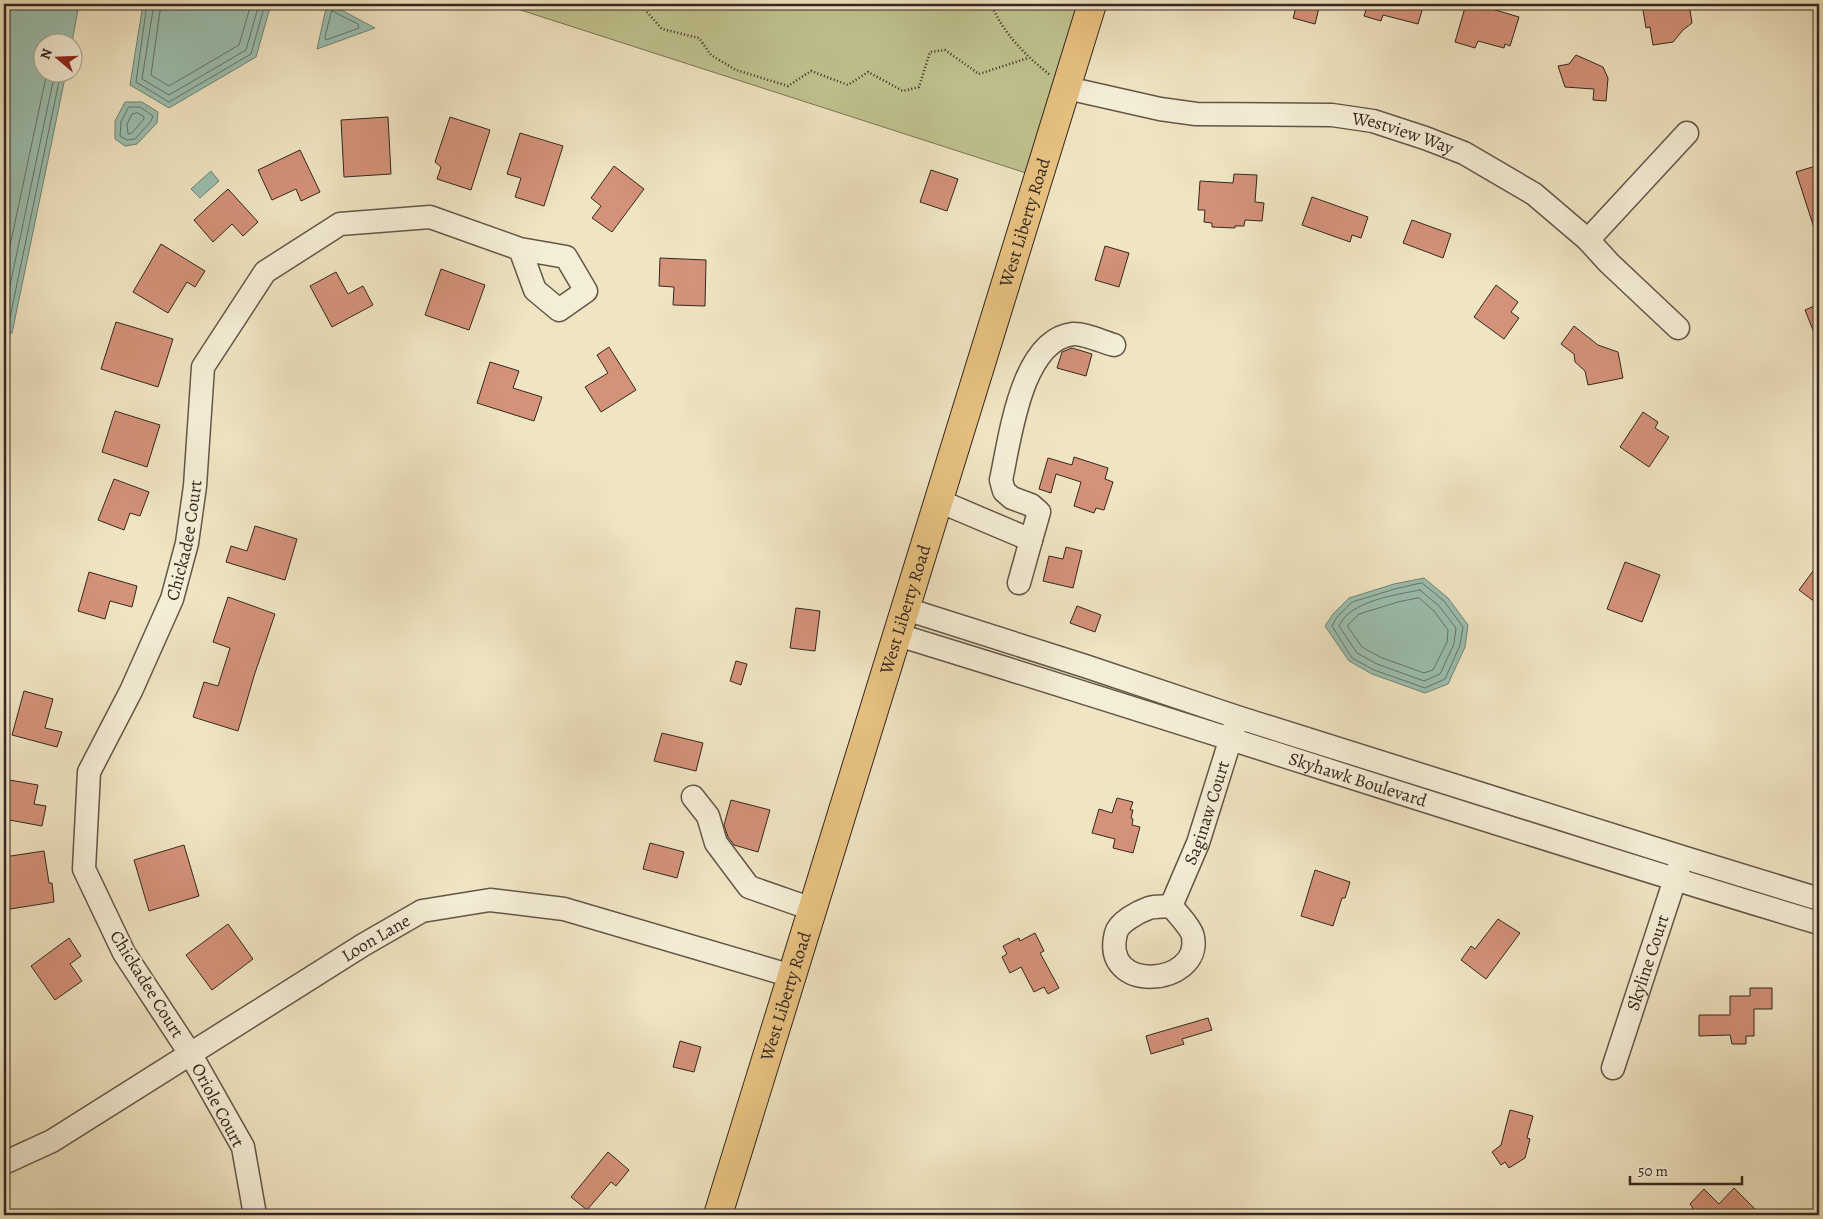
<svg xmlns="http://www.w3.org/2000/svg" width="1823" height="1219" viewBox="0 0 1823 1219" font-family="Alegreya,serif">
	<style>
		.green { fill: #c0c38f; stroke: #7a7558 }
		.water { fill: #9bbfaf; stroke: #728276 }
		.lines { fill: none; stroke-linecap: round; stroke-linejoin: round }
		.shore { stroke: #687368; stroke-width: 1 }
		.building { fill: #d49279; stroke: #342721 }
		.minor-casing { stroke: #635649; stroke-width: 25 }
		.major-casing { stroke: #342721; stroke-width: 30 }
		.path { stroke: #342721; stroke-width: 2.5; stroke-dasharray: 1 2.5; stroke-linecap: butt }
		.minor { stroke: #f5eed7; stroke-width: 22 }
		.major { stroke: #e8c281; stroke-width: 28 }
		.labels { text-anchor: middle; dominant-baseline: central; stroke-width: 4; stroke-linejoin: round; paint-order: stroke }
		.street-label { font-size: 18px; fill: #342721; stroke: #f5eed7 }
	</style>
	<rect width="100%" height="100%" fill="#f0e5c2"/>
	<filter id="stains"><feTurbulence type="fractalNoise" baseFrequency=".004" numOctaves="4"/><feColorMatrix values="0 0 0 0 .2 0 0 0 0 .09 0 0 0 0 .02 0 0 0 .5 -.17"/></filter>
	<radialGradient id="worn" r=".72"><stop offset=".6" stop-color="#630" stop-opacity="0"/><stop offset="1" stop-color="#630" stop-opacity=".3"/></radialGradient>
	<!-- green -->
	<path class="green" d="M 502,4 L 1082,4 L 1029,174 Z"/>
	<!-- water -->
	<path class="water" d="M 4,4 L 79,4 L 72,42 L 42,42 L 42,72 L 66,73 L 12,333 L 4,334 Z
		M 143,4 L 271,4 L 256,57 L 169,108 L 130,85 Z
		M 327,4 L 330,4 L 375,28 L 317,49 Z
		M 125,102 L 142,102 L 158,112 L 157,123 L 137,144 L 125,146 L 115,139 L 115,121 Z
		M 211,171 L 219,181 L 200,198 L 191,189 Z
		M 1424,578 L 1448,598 L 1468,625 L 1465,647 L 1448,684 L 1425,693 L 1372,674 L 1349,661 L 1325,626 L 1333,614 L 1349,598 L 1394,584 Z"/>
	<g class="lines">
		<!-- shore -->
		<path class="shore" d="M 147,4 L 136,82 L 169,102 L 251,54 L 265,4
			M 154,4 L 142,79 L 169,95 L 246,50 L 259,4
			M 161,4 L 151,75 L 169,86 L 239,45 L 251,4
			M 332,11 L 358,24 L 359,28 L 326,40 L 325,37 Z
			M 129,107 L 140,107 L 153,116 L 151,121 L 135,139 L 127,140 L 120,136 L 121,122 Z
			M 138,113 L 144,117 L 144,119 L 132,133 L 128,134 L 127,124 L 132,114 Z
			M 4,274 L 47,72
			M 4,314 L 55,72
			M 4,329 L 8,327 L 61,72
			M 1422,583 L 1444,601 L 1463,627 L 1460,645 L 1445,679 L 1425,688 L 1374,670 L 1352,658 L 1332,626 L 1337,617 L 1352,602 L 1395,589 Z
			M 1420,590 L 1439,606 L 1456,628 L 1454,644 L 1440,674 L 1424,681 L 1377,664 L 1357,653 L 1339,626 C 1350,601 1395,595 1420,590 Z
			M 1419,598 L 1434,611 L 1448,630 L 1447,642 L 1433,670 L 1424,673 L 1380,657 L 1362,647 L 1348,627 L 1348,625 L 1359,614 L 1398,602 Z"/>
	</g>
	<!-- building -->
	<path class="building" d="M 1297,4 L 1320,4 L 1315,24 L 1293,18 Z
		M 1358,4 L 1424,4 L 1418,24 L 1383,15 L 1381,21 L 1364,16 L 1366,10 L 1358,7 Z
		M 1466,4 L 1475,4 L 1519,17 L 1510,46 L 1505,44 L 1504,48 L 1478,41 L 1475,48 L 1455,42 Z
		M 1642,4 L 1689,4 L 1692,23 L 1683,30 L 1673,42 L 1653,45 L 1650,27 L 1646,28 Z
		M 1576,55 L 1603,67 L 1608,78 L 1606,101 L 1593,100 L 1594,89 L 1565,87 L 1558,66 L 1569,64 Z
		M 388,117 L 391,174 L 344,177 L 341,120 Z
		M 450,117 L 490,130 L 471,190 L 437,179 L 441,167 L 435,162 Z
		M 520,133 L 563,146 L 544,206 L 515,197 L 521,178 L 507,174 Z
		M 300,150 L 320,192 L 301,201 L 296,189 L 272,200 L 258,170 Z
		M 1819,165 L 1819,236 L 1817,237 L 1796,172 Z
		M 614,166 L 644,189 L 612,232 L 592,218 L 601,206 L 591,198 Z
		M 931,170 L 958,179 L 947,211 L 920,202 Z
		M 1234,174 L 1257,175 L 1255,202 L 1264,203 L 1262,221 L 1245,220 L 1244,226 L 1235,226 L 1235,228 L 1212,227 L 1212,223 L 1204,222 L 1205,210 L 1198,210 L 1200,181 L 1233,183 Z
		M 228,189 L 258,222 L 243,236 L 232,224 L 213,242 L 194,220 Z
		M 1312,197 L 1368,217 L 1361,238 L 1352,235 L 1350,242 L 1302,225 Z
		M 1412,220 L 1451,234 L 1443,258 L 1403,243 Z
		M 161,244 L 205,271 L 195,287 L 187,282 L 168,313 L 133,292 Z
		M 1105,246 L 1129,253 L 1119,287 L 1095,280 Z
		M 660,258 L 706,260 L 705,306 L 673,305 L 674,287 L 659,286 Z
		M 441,269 L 485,285 L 469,330 L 425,315 Z
		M 336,272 L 348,294 L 363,286 L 373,305 L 332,327 L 310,286 Z
		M 1496,285 L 1518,302 L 1511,312 L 1519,318 L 1504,339 L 1474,317 Z
		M 1819,304 L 1819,345 L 1805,310 Z
		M 116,322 L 173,339 L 158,387 L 101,369 Z
		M 1574,326 L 1598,345 L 1618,352 L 1623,378 L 1588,385 L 1585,371 L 1575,362 L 1574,354 L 1561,344 Z
		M 609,347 L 636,390 L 601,412 L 585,387 L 608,373 L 597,355 Z
		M 1072,348 L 1092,354 L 1086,376 L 1057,368 L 1062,352 Z
		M 490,362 L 519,371 L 513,388 L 542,397 L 534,421 L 477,403 Z
		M 115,411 L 160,425 L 147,467 L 102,452 Z
		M 1643,412 L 1658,422 L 1655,428 L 1669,437 L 1649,467 L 1620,447 Z
		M 1074,457 L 1108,468 L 1105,479 L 1113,482 L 1104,510 L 1096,508 L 1094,513 L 1074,506 L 1081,482 L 1056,474 L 1051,493 L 1039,489 L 1048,458 L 1072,465 Z
		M 114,479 L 149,492 L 140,516 L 130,513 L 124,530 L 98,520 Z
		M 255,526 L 297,539 L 285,580 L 226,562 L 231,546 L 247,551 Z
		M 1066,547 L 1082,551 L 1073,588 L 1043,581 L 1049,556 L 1063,559 Z
		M 1625,562 L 1660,575 L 1642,622 L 1607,609 Z
		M 1819,563 L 1819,605 L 1799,590 Z
		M 89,572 L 137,586 L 132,607 L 110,601 L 105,619 L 78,611 Z
		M 228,597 L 275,614 L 254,676 L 238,731 L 193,717 L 204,682 L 218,686 L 230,648 L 213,642 Z
		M 1077,606 L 1101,615 L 1095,632 L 1070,623 Z
		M 796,608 L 820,611 L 815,651 L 790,648 Z
		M 736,661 L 747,664 L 741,685 L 730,681 Z
		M 24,691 L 53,699 L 45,728 L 62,732 L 57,747 L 12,735 Z
		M 662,733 L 703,743 L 696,771 L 654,761 Z
		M 4,779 L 38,785 L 34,804 L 46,806 L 42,826 L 4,819 Z
		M 1117,798 L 1133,802 L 1130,810 L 1133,810 L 1131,818 L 1133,819 L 1132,825 L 1140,827 L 1133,853 L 1113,848 L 1115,839 L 1092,833 L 1099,809 L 1112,813 Z
		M 731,800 L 770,810 L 758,852 L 734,845 L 728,837 L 724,825 Z
		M 650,843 L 684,852 L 677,878 L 643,869 Z
		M 184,845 L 199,896 L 149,911 L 134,860 Z
		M 44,851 L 49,883 L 52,883 L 54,902 L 4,910 L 4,857 Z
		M 1315,870 L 1350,882 L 1345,898 L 1342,898 L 1333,926 L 1301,916 Z
		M 1498,919 L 1520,933 L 1486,979 L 1461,960 L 1471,946 L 1475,949 Z
		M 228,924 L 253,959 L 212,990 L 186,955 Z
		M 1035,933 L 1044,951 L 1040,953 L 1059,988 L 1048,994 L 1044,987 L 1034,992 L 1021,967 L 1010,973 L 1002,957 L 1007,954 L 1003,946 L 1019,938 L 1020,941 Z
		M 69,938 L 81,956 L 70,964 L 82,981 L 55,1000 L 31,966 Z
		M 1750,988 L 1772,988 L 1772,1009 L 1754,1009 L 1754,1036 L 1746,1036 L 1746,1044 L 1732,1044 L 1730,1035 L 1699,1036 L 1699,1015 L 1730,1015 L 1730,996 L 1750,996 Z
		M 1208,1018 L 1212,1030 L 1182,1039 L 1184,1044 L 1151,1054 L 1146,1036 Z
		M 680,1041 L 701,1047 L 694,1072 L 673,1067 Z
		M 1510,1110 L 1533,1116 L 1527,1138 L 1530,1139 L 1525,1158 L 1509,1168 L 1505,1162 L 1501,1165 L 1492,1152 L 1501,1145 Z
		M 608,1152 L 629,1170 L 616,1186 L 611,1182 L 587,1210 L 571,1197 Z
		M 1734,1188 L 1761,1215 L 1686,1215 L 1693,1208 L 1690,1204 L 1704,1189 L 1719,1204 Z"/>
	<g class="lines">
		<defs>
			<g id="minor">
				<path id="s1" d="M 1067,88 L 1160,109 L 1196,114 L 1332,115 L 1373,121 L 1425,138 L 1464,153 L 1534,194 L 1588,240 L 1609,263 L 1678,328"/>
				<path d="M 1588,240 L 1687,133"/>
				<path d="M 939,501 L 1031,540 L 1039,512 L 1031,505 L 1012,498 L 1004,491 L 1001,480 C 1010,439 1021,340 1073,334 C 1083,333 1103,342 1114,345"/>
				<path d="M 1019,583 L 1031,540"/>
				<path d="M 906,609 L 1085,666 L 1237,717 L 1682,857 L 1819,899"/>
				<path id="s2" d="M 898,635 C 1206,729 1511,831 1819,923"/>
				<path d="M 693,797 L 708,816 L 716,843 L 749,887 L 812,909"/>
				<path d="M 1171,906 C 1177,913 1192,929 1193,937 C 1202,986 1100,995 1116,933 C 1119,922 1138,912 1149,908 C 1156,906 1164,907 1171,906 Z"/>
				<path id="s3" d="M 1171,906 L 1198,843 L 1235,725"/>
				<path id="s4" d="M 1613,1068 L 1679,867"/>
				<path id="s5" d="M 4,1163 L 52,1141 L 363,945 L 422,911 L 490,900 L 564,909 L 792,976"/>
				<path id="s6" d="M 255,1215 L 243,1147 L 191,1055 L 124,953 L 84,869 L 89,772 L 131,691 L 172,599 L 187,543 L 195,486 L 203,367 L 265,272 L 340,224 L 430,217 L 520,249 L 535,290 L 559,310 L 586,291 L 566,257 L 520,249"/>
			</g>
			<g id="major">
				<path id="s7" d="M 718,1215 L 1092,4"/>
			</g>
		</defs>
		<!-- minor casing -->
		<use href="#minor" class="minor-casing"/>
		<!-- major casing -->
		<use href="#major" class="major-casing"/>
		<!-- path -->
		<path class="path" d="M 640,4 L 662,29 L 699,38 L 711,55 L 736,70 L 788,86 L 811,71 L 848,85 L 868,72 L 903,91 L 919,87 L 930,52 L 945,50 L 979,74 L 1028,58
			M 991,4 C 1003,33 1025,55 1050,75"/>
		<!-- minor -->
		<use href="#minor" class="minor"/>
		<!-- major -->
		<use href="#major" class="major"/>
	</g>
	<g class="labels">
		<!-- street labels -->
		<g class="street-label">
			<text stroke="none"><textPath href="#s1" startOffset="341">Westview Way</textPath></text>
			<text stroke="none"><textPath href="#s7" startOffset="1039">West Liberty Road</textPath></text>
			<text stroke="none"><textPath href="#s6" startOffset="739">Chickadee Court</textPath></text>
			<text stroke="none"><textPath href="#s7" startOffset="634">West Liberty Road</textPath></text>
			<text stroke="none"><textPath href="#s2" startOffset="482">Skyhawk Boulevard</textPath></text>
			<text stroke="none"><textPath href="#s3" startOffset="100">Saginaw Court</textPath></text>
			<text stroke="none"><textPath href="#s5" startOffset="435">Loon Lane</textPath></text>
			<text stroke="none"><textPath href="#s4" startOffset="111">Skyline Court</textPath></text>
			<text transform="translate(147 984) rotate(58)">Chickadee Court</text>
			<text stroke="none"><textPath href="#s7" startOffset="229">West Liberty Road</textPath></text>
			<text transform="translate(218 1105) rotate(62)">Oriole Court</text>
		</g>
	</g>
	<!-- margin -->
	<rect width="1823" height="1219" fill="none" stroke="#f0e5c2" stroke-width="20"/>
	<rect x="5" y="5" width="1813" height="1209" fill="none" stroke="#342721" stroke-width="2.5"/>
	<rect x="10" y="10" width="1803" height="1199" fill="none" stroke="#342721"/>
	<!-- north arrow -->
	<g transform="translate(58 58) rotate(289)"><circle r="24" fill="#f5eed7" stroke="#a89e8e"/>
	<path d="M0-4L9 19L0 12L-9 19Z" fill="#8f2418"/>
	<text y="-8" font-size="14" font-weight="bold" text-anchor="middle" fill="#342721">N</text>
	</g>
	<!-- scale -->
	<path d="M1630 1176v8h112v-8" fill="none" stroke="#342721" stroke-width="2.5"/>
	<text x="1638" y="1176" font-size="15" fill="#342721" stroke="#f5eed7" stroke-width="4" paint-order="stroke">50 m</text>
	<rect width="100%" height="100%" filter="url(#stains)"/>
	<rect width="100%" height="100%" fill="url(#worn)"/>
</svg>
